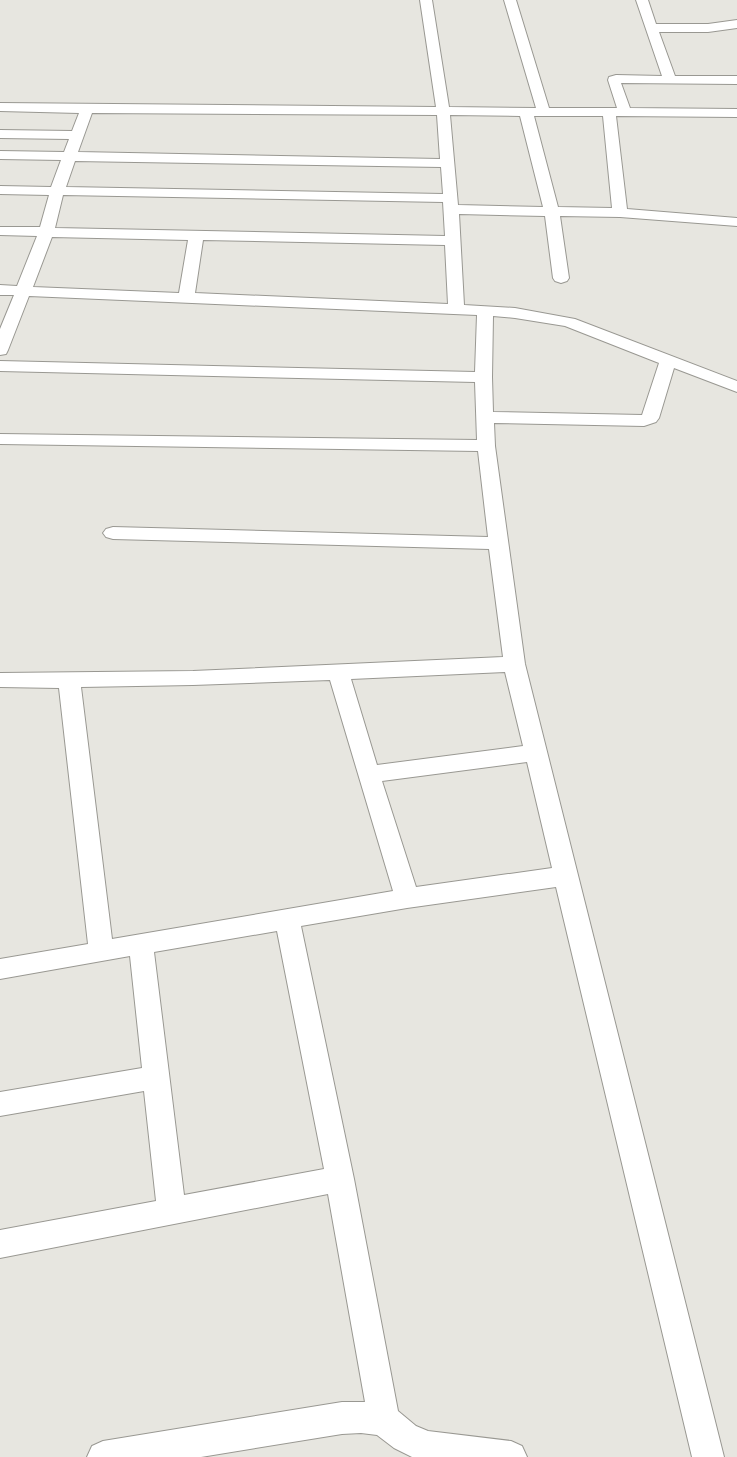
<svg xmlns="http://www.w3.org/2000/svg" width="737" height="1457" viewBox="0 0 737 1457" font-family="'Titillium Web',sans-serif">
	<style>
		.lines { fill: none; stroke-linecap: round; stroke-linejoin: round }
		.street-casing { stroke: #999892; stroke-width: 2 }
		.street { fill: #fff; fill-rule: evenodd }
	</style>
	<rect width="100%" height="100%" fill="#e7e6e0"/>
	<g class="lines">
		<defs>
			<path id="street" d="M 420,0 L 432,0 L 449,107 L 536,108 L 504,0 L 516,0 L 549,108 L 617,108 L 608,80 L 609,77 L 616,75 L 662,76 L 636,0 L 648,0 L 656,24 L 708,24 L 737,20 L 737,28 L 708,32 L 659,32 L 675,76 L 737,76 L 737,84 L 621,83 L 630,108 L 737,109 L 737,117 L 616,116 L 627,209 L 737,218 L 737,226 L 620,217 L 560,216 L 569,278 L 567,281 L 561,283 L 555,281 L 553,278 L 545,216 L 459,214 L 464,305 L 515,308 L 575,319 L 737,381 L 737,392 L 674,368 L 659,418 L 656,422 L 644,426 L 494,423 L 495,446 L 525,664 L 724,1457 L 692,1457 L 556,887 L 407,908 L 301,926 L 354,1179 L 398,1411 L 416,1426 L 428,1431 L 511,1441 L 522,1446 L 527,1457 L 412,1457 L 394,1448 L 377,1435 L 361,1433 L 342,1434 L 201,1457 L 87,1457 L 92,1446 L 103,1441 L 342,1402 L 365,1402 L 328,1194 L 0,1258 L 0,1230 L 156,1201 L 144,1091 L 0,1116 L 0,1092 L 142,1068 L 130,956 L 0,979 L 0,959 L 88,944 L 59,688 L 0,687 L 0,673 L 193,671 L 503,657 L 489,549 L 113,539 L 106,537 L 103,533 L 106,529 L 113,527 L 488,537 L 478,451 L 0,444 L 0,434 L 477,440 L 475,382 L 0,371 L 0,361 L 475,372 L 477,315 L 29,296 L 8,350 L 6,354 L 0,355 L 0,329 L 14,295 L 0,295 L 0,285 L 17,286 L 37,236 L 0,235 L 0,227 L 40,227 L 49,195 L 0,194 L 0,186 L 51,187 L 61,160 L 0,159 L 0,151 L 64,152 L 69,139 L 0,138 L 0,130 L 72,131 L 79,113 L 0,111 L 0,103 L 436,107 ZM 92,113 L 437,115 L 440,159 L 78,152 ZM 450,115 L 520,116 L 543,207 L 458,205 ZM 534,116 L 603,116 L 612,208 L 558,207 ZM 75,161 L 441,167 L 443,194 L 66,187 ZM 63,195 L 443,202 L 445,236 L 55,228 ZM 52,237 L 188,240 L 179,293 L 33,287 ZM 203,240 L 445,245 L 448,304 L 195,293 ZM 493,316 L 515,318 L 565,326 L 659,363 L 642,415 L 493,412 L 492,377 ZM 505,672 L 523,746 L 377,765 L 351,679 ZM 330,680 L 393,891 L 112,939 L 81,687 L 193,685 ZM 527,762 L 552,868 L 416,887 L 382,781 ZM 277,931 L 324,1169 L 184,1195 L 154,952 Z"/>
		</defs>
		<!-- street casing -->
		<use href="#street" class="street-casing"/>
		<!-- street -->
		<use href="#street" class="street"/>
	</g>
</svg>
